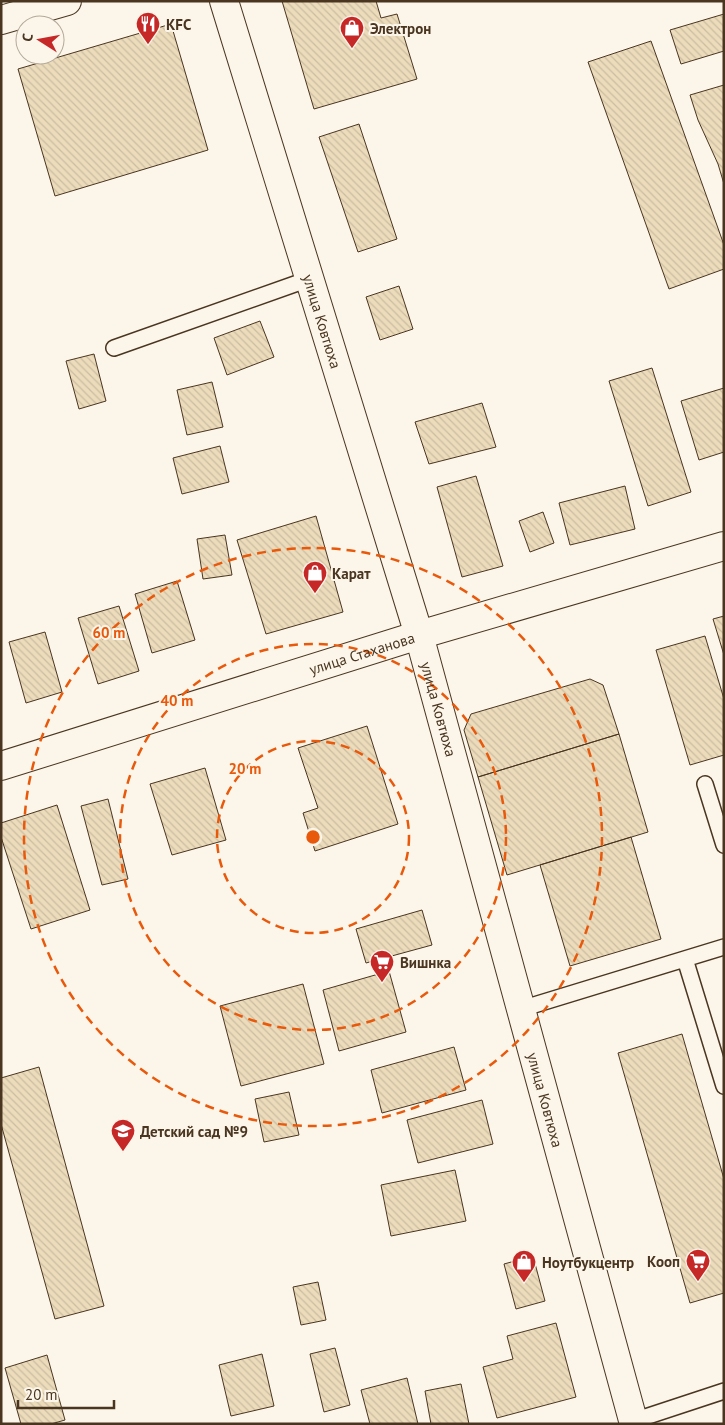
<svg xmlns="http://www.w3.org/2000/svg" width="725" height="1425" viewBox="0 0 725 1425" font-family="'PT Sans',sans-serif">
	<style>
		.building { fill: url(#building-back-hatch); stroke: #4a3520 }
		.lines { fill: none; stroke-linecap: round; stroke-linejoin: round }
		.service-casing { stroke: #4a3520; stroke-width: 18 }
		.tertiary-casing { stroke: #4a3520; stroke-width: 30 }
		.secondary-casing { stroke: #4a3520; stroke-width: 30 }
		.service { stroke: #fbf6e9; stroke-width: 15 }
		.tertiary { stroke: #fbf6e9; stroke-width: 28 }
		.secondary { stroke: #fbf6e9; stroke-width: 28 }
		.ring { fill: none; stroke: #e8590c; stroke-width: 2.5; stroke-dasharray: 9 6 }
		.labels { text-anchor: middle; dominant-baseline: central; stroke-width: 4; stroke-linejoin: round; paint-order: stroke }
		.poi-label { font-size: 15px; font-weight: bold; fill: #4a3520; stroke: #fbf6e9; text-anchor: start }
		.street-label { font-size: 15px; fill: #4a3520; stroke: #fbf6e9 }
		.centre { fill: #e8590c; stroke: #fbf6e9; stroke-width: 2.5 }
		.ring-label { font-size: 15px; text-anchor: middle; font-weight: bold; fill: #e8590c; stroke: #fbf6e9; stroke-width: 4; stroke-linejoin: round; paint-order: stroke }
	</style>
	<defs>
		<pattern id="building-back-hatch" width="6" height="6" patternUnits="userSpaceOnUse" patternTransform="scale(1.25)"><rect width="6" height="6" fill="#ecdcbc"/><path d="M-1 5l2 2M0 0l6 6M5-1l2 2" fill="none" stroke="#ccbda1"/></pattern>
	</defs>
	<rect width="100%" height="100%" fill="#fbf6e9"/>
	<!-- building -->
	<path class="building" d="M 282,1 L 376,1 L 381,18 L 397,14 L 417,79 L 314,109 Z
		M 724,14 L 724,51 L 681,64 L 670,30 Z
		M 171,24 L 208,150 L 55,196 L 18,69 Z
		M 651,41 L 724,245 L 724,269 L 669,289 L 588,62 Z
		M 724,85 L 724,184 L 718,164 L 698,120 L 690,95 Z
		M 359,124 L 397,239 L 358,252 L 319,137 Z
		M 399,286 L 413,329 L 380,340 L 366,297 Z
		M 260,321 L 274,357 L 227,375 L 214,338 Z
		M 94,354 L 106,401 L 79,409 L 66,361 Z
		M 652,368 L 691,492 L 648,506 L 609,381 Z
		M 212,382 L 223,427 L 187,435 L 177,390 Z
		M 724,388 L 724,452 L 699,460 L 681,401 Z
		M 482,403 L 496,447 L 429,464 L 415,422 Z
		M 220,446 L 229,482 L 182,494 L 173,458 Z
		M 476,476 L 503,566 L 462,577 L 437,487 Z
		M 625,486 L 635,529 L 570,545 L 559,503 Z
		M 543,512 L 554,543 L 530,552 L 519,521 Z
		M 316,516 L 343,612 L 266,634 L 237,540 Z
		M 225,535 L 232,575 L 203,579 L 197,539 Z
		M 177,581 L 195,640 L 152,653 L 135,594 Z
		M 119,606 L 139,671 L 98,684 L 78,618 Z
		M 724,616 L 724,655 L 713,619 Z
		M 45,632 L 62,692 L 26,703 L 9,642 Z
		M 705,636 L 724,699 L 724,755 L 690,765 L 656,650 Z
		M 590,679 L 603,685 L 619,734 L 478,777 L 464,730 L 471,714 Z
		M 367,726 L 398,824 L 315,851 L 303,813 L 318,808 L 298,748 Z
		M 619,734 L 648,832 L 507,875 L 478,777 Z
		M 205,768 L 226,840 L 172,855 L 150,784 Z
		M 108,799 L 128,879 L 102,885 L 81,806 Z
		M 57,805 L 90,910 L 31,929 L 1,837 L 1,823 Z
		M 631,837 L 661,939 L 570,966 L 540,865 Z
		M 422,910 L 432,945 L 366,963 L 356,929 Z
		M 389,971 L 406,1032 L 339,1051 L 323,990 Z
		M 303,984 L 324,1064 L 241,1086 L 220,1006 Z
		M 682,1034 L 724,1179 L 724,1293 L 690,1303 L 618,1053 Z
		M 454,1047 L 466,1090 L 382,1113 L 371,1070 Z
		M 39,1067 L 104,1306 L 55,1319 L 1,1124 L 1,1078 Z
		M 289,1092 L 299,1135 L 264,1142 L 255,1099 Z
		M 482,1100 L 493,1144 L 418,1163 L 407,1120 Z
		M 455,1170 L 466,1221 L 391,1236 L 381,1185 Z
		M 533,1256 L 545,1301 L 516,1309 L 504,1264 Z
		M 318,1282 L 326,1320 L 301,1325 L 293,1287 Z
		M 556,1323 L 576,1397 L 497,1418 L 483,1367 L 513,1359 L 507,1336 Z
		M 335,1348 L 350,1405 L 324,1412 L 310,1354 Z
		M 262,1354 L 274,1406 L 231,1416 L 219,1365 Z
		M 47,1355 L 65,1420 L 51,1424 L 21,1424 L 5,1368 Z
		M 407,1378 L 418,1424 L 370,1424 L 361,1390 Z
		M 461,1384 L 469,1424 L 431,1424 L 425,1391 Z"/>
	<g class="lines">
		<defs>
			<path id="service" d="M 114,348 L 309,279
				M 705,784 L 724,845
				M 685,959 L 724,1086
				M 521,1009 L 724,947
				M 633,1421 L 724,1391"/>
			<g id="tertiary">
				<path d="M 1,20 L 67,1"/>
				<path id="s1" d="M 1,766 L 419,635 L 724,546"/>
			</g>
			<g id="secondary">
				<path id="s2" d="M 224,1 L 419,635 L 634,1424"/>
			</g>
		</defs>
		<!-- service casing -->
		<use href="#service" class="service-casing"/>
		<!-- tertiary casing -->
		<use href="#tertiary" class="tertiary-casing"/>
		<!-- secondary casing -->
		<use href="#secondary" class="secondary-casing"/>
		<!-- service -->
		<use href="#service" class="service"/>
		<!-- tertiary -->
		<use href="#tertiary" class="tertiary"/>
		<!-- secondary -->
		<use href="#secondary" class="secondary"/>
	</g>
	<!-- distance rings -->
	<g class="ring">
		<circle cx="313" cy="837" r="96"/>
		<circle cx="313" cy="837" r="193"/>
		<circle cx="313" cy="837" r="289"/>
	</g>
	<!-- icons -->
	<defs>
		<symbol id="restaurant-pin" viewBox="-11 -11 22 30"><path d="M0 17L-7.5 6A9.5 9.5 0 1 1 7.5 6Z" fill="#c62828" stroke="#fbf6e9"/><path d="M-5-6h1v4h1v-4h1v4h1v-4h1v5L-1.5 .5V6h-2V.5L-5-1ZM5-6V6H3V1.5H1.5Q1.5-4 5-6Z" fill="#fff"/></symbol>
		<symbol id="shop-pin" viewBox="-11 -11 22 30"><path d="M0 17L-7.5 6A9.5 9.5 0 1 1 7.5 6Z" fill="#c62828" stroke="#fbf6e9"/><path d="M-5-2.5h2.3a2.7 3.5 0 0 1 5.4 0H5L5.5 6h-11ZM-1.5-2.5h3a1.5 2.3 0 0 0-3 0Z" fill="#fff"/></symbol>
		<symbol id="supermarket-pin" viewBox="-11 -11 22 30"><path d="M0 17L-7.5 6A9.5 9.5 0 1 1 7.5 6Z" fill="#c62828" stroke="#fbf6e9"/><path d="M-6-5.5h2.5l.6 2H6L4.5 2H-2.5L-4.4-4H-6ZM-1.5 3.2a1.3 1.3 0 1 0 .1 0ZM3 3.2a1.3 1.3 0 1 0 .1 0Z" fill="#fff"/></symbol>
		<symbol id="school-pin" viewBox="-11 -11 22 30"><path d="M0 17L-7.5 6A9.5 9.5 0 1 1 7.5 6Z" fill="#c62828" stroke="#fbf6e9"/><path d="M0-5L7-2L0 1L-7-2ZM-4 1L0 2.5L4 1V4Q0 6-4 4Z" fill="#fff"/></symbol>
	</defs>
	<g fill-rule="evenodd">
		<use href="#restaurant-pin" x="134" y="10" width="28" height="38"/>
		<use href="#shop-pin" x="338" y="14" width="28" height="38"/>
		<use href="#shop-pin" x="301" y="559" width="28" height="38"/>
		<use href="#supermarket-pin" x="368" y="948" width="28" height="38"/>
		<use href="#school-pin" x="109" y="1117" width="28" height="38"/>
		<use href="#supermarket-pin" x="684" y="1247" width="28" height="38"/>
		<use href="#shop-pin" x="510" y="1248" width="28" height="38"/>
	</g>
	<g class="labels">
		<!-- poi labels -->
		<g class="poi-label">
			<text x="166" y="24">KFC</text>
			<text x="370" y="28">Электрон</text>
			<text x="332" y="573">Карат</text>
			<text x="400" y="962">Вишнка</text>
			<text x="140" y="1131">Детский сад №9</text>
			<text x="680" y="1261" text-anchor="end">Кооп</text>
			<text x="542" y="1262">Ноутбукцентр</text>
		</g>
		<!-- street labels -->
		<g class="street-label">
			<text stroke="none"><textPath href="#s2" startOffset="335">улица Ковтюха</textPath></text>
			<text stroke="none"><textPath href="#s1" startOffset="378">улица Стаханова</textPath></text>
			<text stroke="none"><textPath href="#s2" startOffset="740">улица Ковтюха</textPath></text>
			<text stroke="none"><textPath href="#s2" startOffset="1145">улица Ковтюха</textPath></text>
		</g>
	</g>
	<circle cx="313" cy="837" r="8" class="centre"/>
	<g class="ring-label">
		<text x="109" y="638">60 m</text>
		<text x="177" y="706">40 m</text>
		<text x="245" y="774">20 m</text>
	</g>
	<!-- border -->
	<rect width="725" height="1425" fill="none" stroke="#4a3520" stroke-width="5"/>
	<!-- north arrow -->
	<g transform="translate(40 40) rotate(281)"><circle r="24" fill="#fbf6e9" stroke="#b4a999"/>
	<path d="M0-4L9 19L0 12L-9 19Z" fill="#c62828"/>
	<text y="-8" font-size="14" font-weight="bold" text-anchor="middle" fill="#4a3520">С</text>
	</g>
	<!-- scale -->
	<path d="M18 1400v8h96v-8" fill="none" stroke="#4a3520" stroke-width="2.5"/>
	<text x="25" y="1400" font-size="15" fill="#4a3520" stroke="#fbf6e9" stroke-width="4" paint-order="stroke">20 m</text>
</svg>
